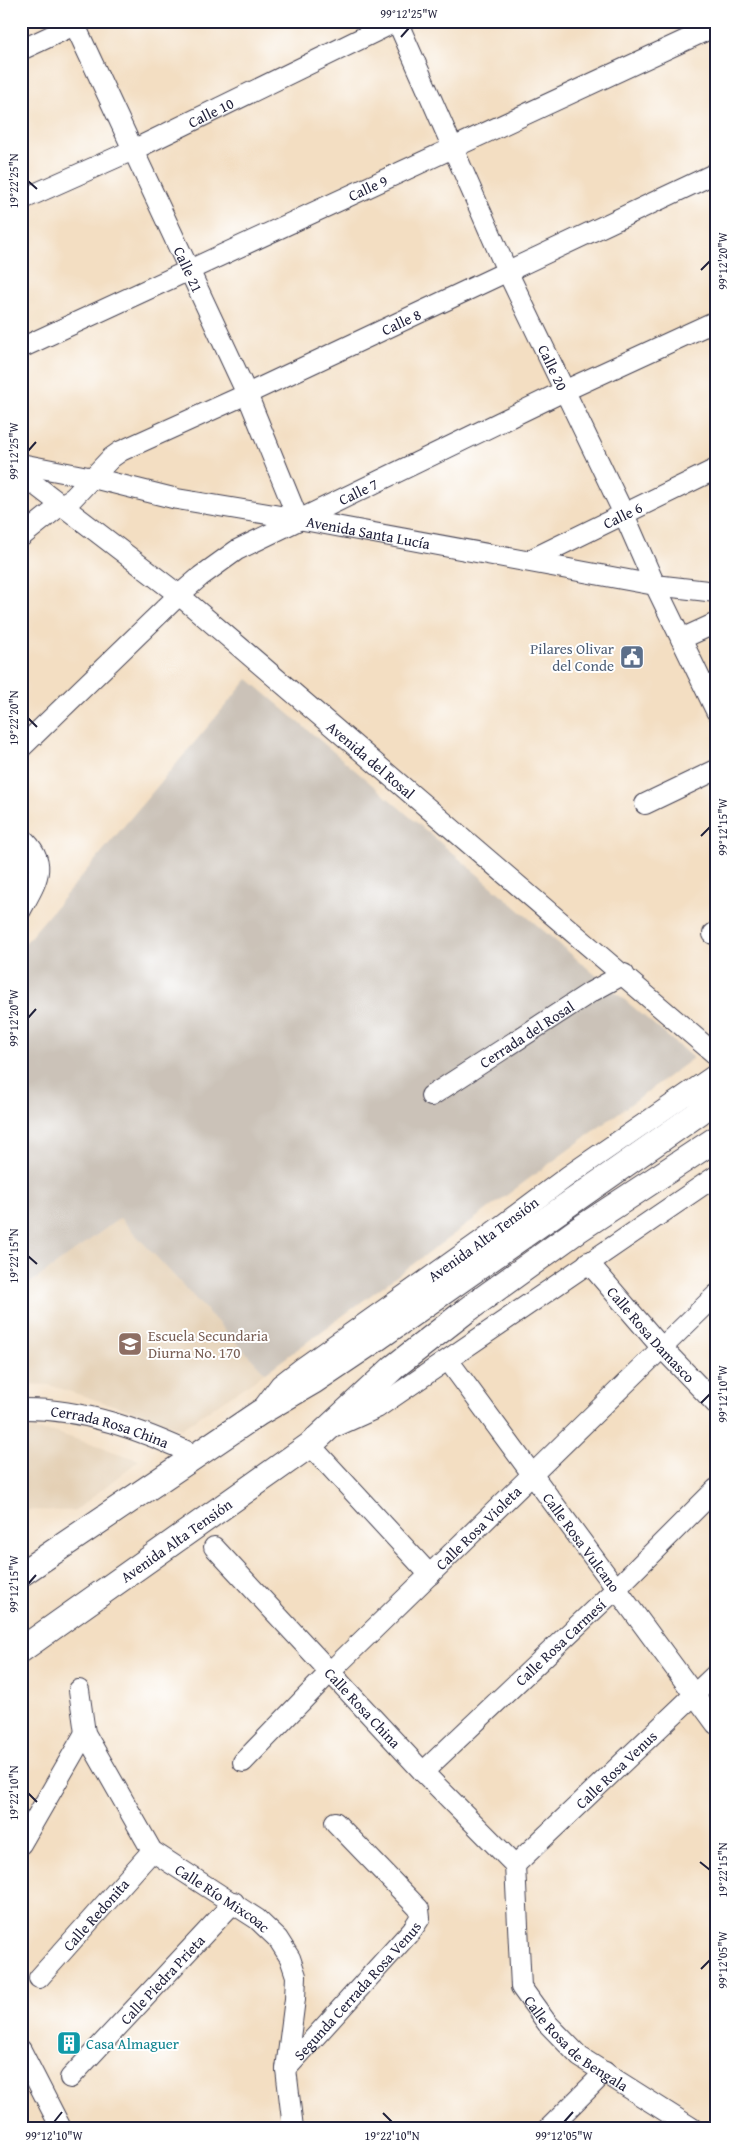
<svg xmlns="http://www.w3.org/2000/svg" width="737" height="2149" viewBox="0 0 737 2149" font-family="'Gentium Book Plus',serif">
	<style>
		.built { fill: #e4d0b5 }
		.industrial { fill: #cbc2b8 }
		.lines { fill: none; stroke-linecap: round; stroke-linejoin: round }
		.minor-casing { stroke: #413e4f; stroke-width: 22 }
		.major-casing { stroke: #413e4f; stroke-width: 27 }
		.minor { stroke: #fff; stroke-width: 20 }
		.major { stroke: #fff; stroke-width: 25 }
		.ticks { fill: none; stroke: #22223b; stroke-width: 2 }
		.labels { text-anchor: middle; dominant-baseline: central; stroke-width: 4; stroke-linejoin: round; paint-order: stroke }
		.street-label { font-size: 15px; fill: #22223b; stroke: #fff }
		.service-label { font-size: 15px; fill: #4e5e75; stroke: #fff; text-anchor: end }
		.education-label { font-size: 15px; fill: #785e54; stroke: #fff; text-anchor: start }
		.culture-label { font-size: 15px; fill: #0d838f; stroke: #fff; text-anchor: start }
		.neatline { fill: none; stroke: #22223b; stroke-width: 2 }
		.ticks-label { font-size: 12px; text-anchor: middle; fill: #22223b }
	</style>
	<rect width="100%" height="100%" fill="#fff"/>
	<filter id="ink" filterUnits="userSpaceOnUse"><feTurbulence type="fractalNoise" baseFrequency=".02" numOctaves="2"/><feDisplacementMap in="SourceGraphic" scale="10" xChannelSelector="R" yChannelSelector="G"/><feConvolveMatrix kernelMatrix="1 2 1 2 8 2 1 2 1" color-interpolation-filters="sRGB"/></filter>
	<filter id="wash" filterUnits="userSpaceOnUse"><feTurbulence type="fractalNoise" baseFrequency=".0096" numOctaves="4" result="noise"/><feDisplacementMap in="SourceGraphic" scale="20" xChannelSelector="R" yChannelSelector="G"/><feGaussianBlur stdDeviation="1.12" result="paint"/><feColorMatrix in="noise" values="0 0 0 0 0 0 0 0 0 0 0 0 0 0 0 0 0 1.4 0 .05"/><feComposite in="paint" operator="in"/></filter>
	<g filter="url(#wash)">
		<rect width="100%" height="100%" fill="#f3dec2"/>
		<!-- built -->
		<path class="built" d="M 120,1218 L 265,1373 L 181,1429 L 119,1407 L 49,1385 L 21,1384 L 21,1290 Z
			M 21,1429 L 54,1432 L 139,1460 L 75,1511 L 21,1510 Z"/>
		<!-- industrial -->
		<path class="industrial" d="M 248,679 L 693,1058 L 265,1373 L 120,1218 L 21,1290 L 21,948 Z"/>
	</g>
	<g filter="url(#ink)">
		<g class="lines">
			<defs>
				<g id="minor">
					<path id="s1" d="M 73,21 L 247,394 L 298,519"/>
					<path id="s2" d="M 397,21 L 507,271 L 623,512 L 655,585 L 716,711"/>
					<path d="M 21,50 L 83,21"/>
					<path id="s3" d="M 21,200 L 133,150 L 397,21"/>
					<path id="s4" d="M 21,348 L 716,26"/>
					<path id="s5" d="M 21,464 L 93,478 L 177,499 L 298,519 L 655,585 L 716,592"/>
					<path id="s6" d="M 21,474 L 179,595 L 716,1055"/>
					<path id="s7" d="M 21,537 L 61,505 L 73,498 L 111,458 L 121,451 L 247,394 L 716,173"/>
					<path id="s8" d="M 528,561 L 716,469"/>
					<path d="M 681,639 L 716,623"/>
					<path id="s9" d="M 21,748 L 179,595 L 201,576 L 237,550 L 564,391 L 716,321"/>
					<path d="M 645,804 L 716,770"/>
					<path d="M 21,837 C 51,863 36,882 21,910"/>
					<path d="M 713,934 L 716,932"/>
					<path d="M 687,1095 L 699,1093 L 716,1099"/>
					<path id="s10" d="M 431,1096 L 591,992 L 624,974"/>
					<path id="s11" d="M 588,1262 L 661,1347 L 716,1404"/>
					<path id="s12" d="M 448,1360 L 716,1724"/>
					<path id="s13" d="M 21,1409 C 82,1408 142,1430 197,1456"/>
					<path id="s14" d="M 262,1409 L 280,1385 L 302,1368 L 478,1243 L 568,1176 L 716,1074"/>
					<path d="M 335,1427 L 377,1408 L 716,1176"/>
					<path d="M 310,1445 L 430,1575"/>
					<path id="s15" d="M 214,1547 L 423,1772 L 515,1865"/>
					<path id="s16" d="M 79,1690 L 85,1733 L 152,1851 L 257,1919 L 278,1939 L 290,1958 L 296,1976 L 295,1999 L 286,2069 L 293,2128"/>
					<path id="s17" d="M 243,1762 L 330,1672 L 716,1295"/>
					<path id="s18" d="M 423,1772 L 617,1588 L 716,1489"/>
					<path d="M 21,1844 L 85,1733"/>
					<path id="s19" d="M 515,1865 L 521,1987 L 547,2023 L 580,2057 L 692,2128"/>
					<path id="s20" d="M 515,1865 L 716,1674"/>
					<path id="s21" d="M 39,1978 L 152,1851"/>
					<path d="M 21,2050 L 61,2128"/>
					<path id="s22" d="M 286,2069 L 412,1930 L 420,1918 L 419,1909 L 335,1822"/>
					<path id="s23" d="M 70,2078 L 234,1902"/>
					<path d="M 549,2128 L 605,2072"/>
				</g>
				<g id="major">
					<path d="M 21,1574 L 259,1413 L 314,1381 L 372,1342 L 700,1112"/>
					<path id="s24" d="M 21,1650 L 310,1445 L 394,1367 L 467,1310 L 578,1230 L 716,1139"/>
				</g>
			</defs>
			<!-- minor casing -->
			<use href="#minor" class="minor-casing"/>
			<!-- major casing -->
			<use href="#major" class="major-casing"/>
			<!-- minor -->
			<use href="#minor" class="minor"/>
			<!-- major -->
			<use href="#major" class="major"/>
		</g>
	</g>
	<!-- ticks -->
	<path class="ticks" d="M 401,37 L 409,28M 28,181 L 37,189M 701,270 L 710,261M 28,451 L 36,442M 28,718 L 37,727M 701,836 L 710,827M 28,1018 L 36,1009M 28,1256 L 37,1264M 701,1403 L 710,1394M 28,1584 L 36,1575M 28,1793 L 37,1802M 700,1862 L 710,1870M 701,1969 L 710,1960M 383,2113 L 392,2122M 54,2122 L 62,2112M 564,2122 L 573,2112"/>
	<!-- icons -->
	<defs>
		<symbol id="civic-square" viewBox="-11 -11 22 22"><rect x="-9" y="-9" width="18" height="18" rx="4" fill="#5c6f8a" stroke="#fff"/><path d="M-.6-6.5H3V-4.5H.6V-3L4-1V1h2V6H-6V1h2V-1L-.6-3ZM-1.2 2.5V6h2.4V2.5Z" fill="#fff"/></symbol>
		<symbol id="school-square" viewBox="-11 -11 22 22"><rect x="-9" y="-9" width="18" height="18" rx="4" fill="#8d6e63" stroke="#fff"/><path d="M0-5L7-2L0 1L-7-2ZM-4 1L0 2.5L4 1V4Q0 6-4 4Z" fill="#fff"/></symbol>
		<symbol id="building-square" viewBox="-11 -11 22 22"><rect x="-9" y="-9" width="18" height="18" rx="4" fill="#0f9aa8" stroke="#fff"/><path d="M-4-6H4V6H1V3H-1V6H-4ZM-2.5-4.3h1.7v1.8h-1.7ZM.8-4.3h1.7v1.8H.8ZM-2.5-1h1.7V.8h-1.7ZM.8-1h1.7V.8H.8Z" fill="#fff"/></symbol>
	</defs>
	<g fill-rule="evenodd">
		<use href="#civic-square" x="618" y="643" width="28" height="28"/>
		<use href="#school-square" x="116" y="1330" width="28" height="28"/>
		<use href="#building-square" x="55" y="2029" width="28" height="28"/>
	</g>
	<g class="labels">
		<!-- street labels -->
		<g class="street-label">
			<text stroke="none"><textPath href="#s3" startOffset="209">Calle 10</textPath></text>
			<text stroke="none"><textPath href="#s4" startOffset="382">Calle 9</textPath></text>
			<text stroke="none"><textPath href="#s1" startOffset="274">Calle 21</textPath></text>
			<text stroke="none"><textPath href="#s7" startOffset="441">Calle 8</textPath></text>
			<text stroke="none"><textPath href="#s2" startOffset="380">Calle 20</textPath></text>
			<text stroke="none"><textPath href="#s9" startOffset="428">Calle 7</textPath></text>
			<text stroke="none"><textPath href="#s8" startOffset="105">Calle 6</textPath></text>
			<text stroke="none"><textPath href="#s5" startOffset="354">Avenida Santa Lucía</textPath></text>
			<text stroke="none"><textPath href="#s6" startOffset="452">Avenida del Rosal</textPath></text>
			<text stroke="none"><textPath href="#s10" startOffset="114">Cerrada del Rosal</textPath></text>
			<text stroke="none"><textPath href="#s14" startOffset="280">Avenida Alta Tensión</textPath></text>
			<text stroke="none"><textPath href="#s11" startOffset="96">Calle Rosa Damasco</textPath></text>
			<text stroke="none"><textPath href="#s13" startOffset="91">Cerrada Rosa China</textPath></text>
			<text stroke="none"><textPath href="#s17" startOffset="332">Calle Rosa Violeta</textPath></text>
			<text stroke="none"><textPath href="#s24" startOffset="190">Avenida Alta Tensión</textPath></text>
			<text stroke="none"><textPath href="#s12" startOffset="226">Calle Rosa Vulcano</textPath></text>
			<text stroke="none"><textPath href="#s18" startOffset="189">Calle Rosa Carmesí</textPath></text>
			<text stroke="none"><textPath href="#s15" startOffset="219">Calle Rosa China</textPath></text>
			<text stroke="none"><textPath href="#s20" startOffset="139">Calle Rosa Venus</textPath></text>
			<text stroke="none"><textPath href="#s16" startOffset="264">Calle Río Mixcoac</textPath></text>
			<text stroke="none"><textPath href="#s21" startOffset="85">Calle Redonita</textPath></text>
			<text stroke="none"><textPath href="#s23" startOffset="135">Calle Piedra Prieta</textPath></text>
			<text stroke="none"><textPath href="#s22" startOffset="106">Segunda Cerrada Rosa Venus</textPath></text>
			<text stroke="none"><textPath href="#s19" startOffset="202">Calle Rosa de Bengala</textPath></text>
		</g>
		<!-- service labels -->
		<g class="service-label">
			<text x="614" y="648">Pilares Olivar<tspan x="614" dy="17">del Conde</tspan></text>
		</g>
		<!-- education labels -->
		<g class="education-label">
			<text x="148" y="1335">Escuela Secundaria<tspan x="148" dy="17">Diurna No. 170</tspan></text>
		</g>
		<!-- culture labels -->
		<g class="culture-label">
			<text x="86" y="2043">Casa Almaguer</text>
		</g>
	</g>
	<!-- margin -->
	<rect width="737" height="2149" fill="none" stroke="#fff" stroke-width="55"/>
	<rect x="28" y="28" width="682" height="2094" class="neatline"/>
	<g class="ticks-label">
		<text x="409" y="18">99°12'25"W</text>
		<text transform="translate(14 181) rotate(-90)" y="4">19°22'25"N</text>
		<text transform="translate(723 261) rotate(-90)" y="4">99°12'20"W</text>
		<text transform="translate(14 451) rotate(-90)" y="4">99°12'25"W</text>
		<text transform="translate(14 718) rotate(-90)" y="4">19°22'20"N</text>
		<text transform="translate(723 827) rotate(-90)" y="4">99°12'15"W</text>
		<text transform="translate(14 1018) rotate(-90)" y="4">99°12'20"W</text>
		<text transform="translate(14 1256) rotate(-90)" y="4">19°22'15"N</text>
		<text transform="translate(723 1394) rotate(-90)" y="4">99°12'10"W</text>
		<text transform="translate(14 1584) rotate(-90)" y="4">99°12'15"W</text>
		<text transform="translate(14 1793) rotate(-90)" y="4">19°22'10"N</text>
		<text transform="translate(723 1870) rotate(-90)" y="4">19°22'15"N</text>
		<text transform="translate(723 1960) rotate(-90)" y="4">99°12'05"W</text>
		<text x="54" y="2140">99°12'10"W</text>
		<text x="392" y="2140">19°22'10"N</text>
		<text x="564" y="2140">99°12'05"W</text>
	</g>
</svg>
